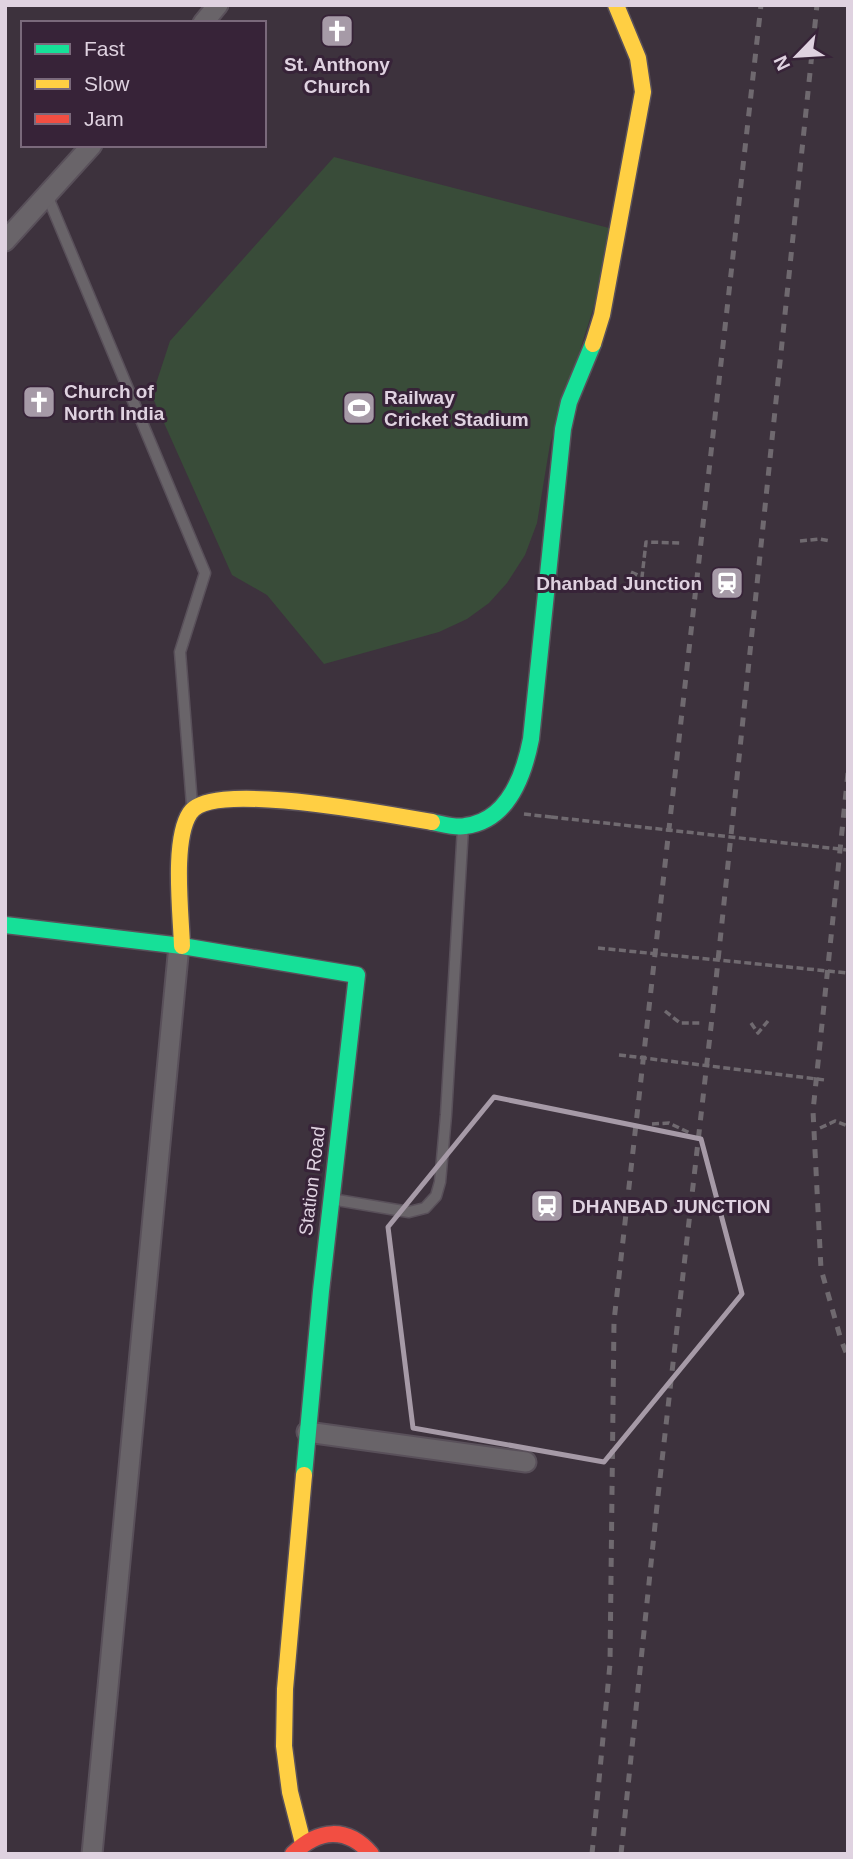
<svg xmlns="http://www.w3.org/2000/svg" width="853" height="1859" viewBox="0 0 853 1859" font-family="Helvetica,sans-serif">
	<style>
		.green { fill: #394c39 }
		.lines { fill: none; stroke-linecap: round; stroke-linejoin: round }
		.lane-casing { stroke: #59505a; stroke-width: 13 }
		.street-casing { stroke: #59505a; stroke-width: 23 }
		.fast-casing { stroke: #59505a; stroke-width: 19 }
		.slow-casing { stroke: #59505a; stroke-width: 19 }
		.jam-casing { stroke: #59505a; stroke-width: 19 }
		.path { stroke: #706a70; stroke-width: 3.5; stroke-dasharray: 7 3.5; stroke-linecap: butt }
		.lane { stroke: #696469; stroke-width: 10 }
		.street { stroke: #696469; stroke-width: 19 }
		.fast { stroke: #16e098; stroke-width: 16 }
		.slow { stroke: #ffcf43; stroke-width: 16 }
		.jam { stroke: #f24e42; stroke-width: 16 }
		.rail { stroke: #6f696f; stroke-width: 5; stroke-dasharray: 9 9; stroke-linecap: butt }
		.path-bridge { stroke: #706a70; stroke-width: 3.5; stroke-dasharray: 7 3.5; stroke-linecap: butt }
		.marked { fill: none; stroke: #a69aa7; stroke-width: 5; stroke-linejoin: round }
		.labels { text-anchor: middle; dominant-baseline: central; stroke-width: 6; stroke-linejoin: round; paint-order: stroke }
		.poi-label { font-size: 19px; font-weight: bold; fill: #dfd2e0; stroke: #372338; text-anchor: start }
		.street-label { font-size: 19px; fill: #dfd2e0; stroke: #372338 }
	</style>
	<rect width="100%" height="100%" fill="#3d323d"/>
	<!-- green -->
	<path class="green" d="M 334,157 L 609,228 L 596,300 L 550,444 L 537,523 L 525,555 L 507,583 L 489,603 L 467,619 L 439,632 L 324,664 L 267,595 L 232,575 L 152,396 L 170,341 Z"/>
	<g class="lines">
		<defs>
			<path id="lane" d="M 47,195 L 205,573 L 180,652 L 192,805
				M 331,1199 L 409,1212 L 425,1208 L 436,1196 L 440,1182 L 446,1115 L 463,827"/>
			<path id="street" d="M 203,23 L 218,5
				M 5,241 L 92,145
				M 307,1432 L 526,1462
				M 92,1854 L 179,945"/>
			<path id="fast" d="M 432,822 C 443,824 455,828 465,826 C 508,821 524,775 531,739 L 563,429 L 569,402 L 593,344
				M 5,925 L 182,946 L 357,975 L 321,1291 L 304,1475"/>
			<path id="slow" d="M 593,344 L 602,315 L 643,92 L 638,58 L 616,5
				M 182,946 C 181,913 172,840 190,813 C 212,779 393,816 432,822
				M 303,1843 L 290,1792 L 284,1746 L 285,1689 L 304,1475"/>
			<path id="jam" d="M 293,1854 C 318,1829 347,1826 371,1854"/>
		</defs>
		<!-- lane casing -->
		<use href="#lane" class="lane-casing"/>
		<!-- street casing -->
		<use href="#street" class="street-casing"/>
		<!-- fast casing -->
		<use href="#fast" class="fast-casing"/>
		<!-- slow casing -->
		<use href="#slow" class="slow-casing"/>
		<!-- jam casing -->
		<use href="#jam" class="jam-casing"/>
		<!-- path -->
		<path class="path" d="M 800,541 L 820,539 L 830,541
			M 631,572 L 642,577 L 646,542 L 680,543
			M 524,814 L 551,817
			M 665,1011 L 680,1023 L 702,1023
			M 751,1023 L 758,1033 L 768,1021
			M 652,1124 L 669,1123 L 690,1133
			M 820,1128 L 835,1121 L 848,1126"/>
		<!-- lane -->
		<use href="#lane" class="lane"/>
		<!-- street -->
		<use href="#street" class="street"/>
		<!-- fast -->
		<use href="#fast" class="fast"/>
		<!-- slow -->
		<use href="#slow" class="slow"/>
		<!-- jam -->
		<use href="#jam" class="jam"/>
		<!-- rail -->
		<path class="rail" d="M 848,773 L 813,1111 L 821,1269 L 841,1340 L 848,1357
			M 592,1854 L 610,1664 L 614,1321 L 761,5
			M 621,1854 L 658,1496 L 713,1009 L 817,5"/>
		<!-- path-bridge -->
		<path class="path-bridge" d="M 551,817 L 848,850
			M 598,948 L 848,973
			M 619,1055 L 825,1080"/>
	</g>
	<!-- marked area -->
	<path class="marked" d="M 494,1097 L 701,1139 L 742,1294 L 604,1462 L 413,1428 L 388,1227 Z"/>
	<!-- icons -->
	<defs>
		<symbol id="church-square" viewBox="-11 -11 22 22"><rect x="-9" y="-9" width="18" height="18" rx="4" fill="#a69aa7" stroke="#372338"/><path d="M-1.2-6h2.4v3.5h3.3v2.4h-3.3V6h-2.4V-.1h-3.3v-2.4h3.3Z" fill="#fff"/></symbol>
		<symbol id="stadium-square" viewBox="-11 -11 22 22"><rect x="-9" y="-9" width="18" height="18" rx="4" fill="#a69aa7" stroke="#372338"/><path d="M0-5a6.5 5 0 1 0 0 10a6.5 5 0 1 0 0-10ZM-3.5-1.8h7v3.6h-7Z" fill="#fff"/></symbol>
		<symbol id="station-square" viewBox="-11 -11 22 22"><rect x="-9" y="-9" width="18" height="18" rx="4" fill="#a69aa7" stroke="#372338"/><path d="M-3-6H3Q5-6 5-4V2Q5 4 3 4L4.5 6H3L1.5 4h-3L-3 6H-4.5L-3 4Q-5 4-5 2V-4Q-5-6-3-6ZM-3.5-4v3h7v-3ZM-3.5 1v1.5H-2V1ZM2 1v1.5H3.5V1Z" fill="#fff"/></symbol>
	</defs>
	<g fill-rule="evenodd">
		<use href="#church-square" x="318" y="12" width="38" height="38"/>
		<use href="#church-square" x="20" y="383" width="38" height="38"/>
		<use href="#stadium-square" x="340" y="389" width="38" height="38"/>
		<use href="#station-square" x="708" y="564" width="38" height="38"/>
		<use href="#station-square" x="528" y="1187" width="38" height="38"/>
	</g>
	<g class="labels">
		<!-- poi labels -->
		<g class="poi-label">
			<text x="337" y="64" text-anchor="middle">St. Anthony<tspan x="337" dy="22">Church</tspan></text>
			<text x="64" y="391">Church of<tspan x="64" dy="22">North India</tspan></text>
			<text x="384" y="397">Railway<tspan x="384" dy="22">Cricket Stadium</tspan></text>
			<text x="702" y="583" text-anchor="end">Dhanbad Junction</text>
			<text x="572" y="1206">DHANBAD JUNCTION</text>
		</g>
		<!-- street labels -->
		<g class="street-label">
			<text transform="translate(312 1181) rotate(-83)">Station Road</text>
		</g>
	</g>
	<!-- border -->
	<rect width="853" height="1859" fill="none" stroke="#dfd2e0" stroke-width="14"/>
	<!-- legend -->
	<rect x="21" y="21" width="245" height="126" fill="#372338" stroke="#7a697b" stroke-width="2"/>
	<rect x="35" y="44" width="35" height="10" fill="#16e098" stroke="#7a697b" stroke-width="2"/>
	<text x="84" y="56" font-size="21" fill="#dfd2e0">Fast</text>
	<rect x="35" y="79" width="35" height="10" fill="#ffcf43" stroke="#7a697b" stroke-width="2"/>
	<text x="84" y="91" font-size="21" fill="#dfd2e0">Slow</text>
	<rect x="35" y="114" width="35" height="10" fill="#f24e42" stroke="#7a697b" stroke-width="2"/>
	<text x="84" y="126" font-size="21" fill="#dfd2e0">Jam</text>
	<!-- north arrow -->
	<g transform="translate(797 56) rotate(245)" stroke="#372338" stroke-width="5" paint-order="stroke">
	<path d="M0-5L12 26L0 18L-12 26Z" fill="#dfd2e0"/>
	<text y="-10" font-size="19" font-weight="bold" text-anchor="middle" fill="#dfd2e0">N</text>
	</g>
</svg>
